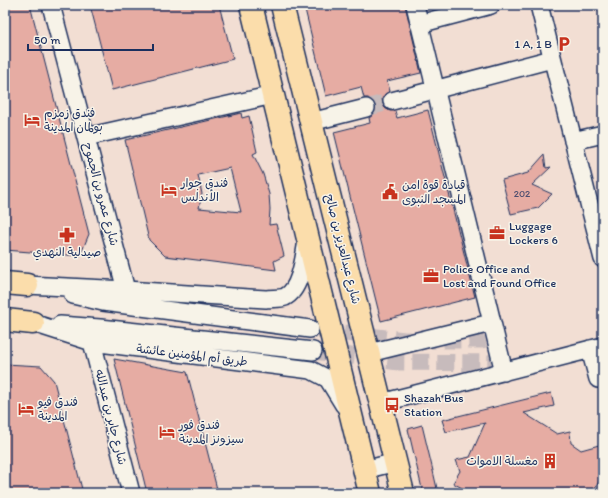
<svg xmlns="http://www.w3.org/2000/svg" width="608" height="498" viewBox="0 0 608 498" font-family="Itim,'Playpen Sans Arabic',sans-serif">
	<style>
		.building { fill: #e6aca3; stroke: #1b2f5e; fill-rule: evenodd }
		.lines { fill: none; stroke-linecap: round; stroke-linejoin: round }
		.minor-tunnel { stroke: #c7bbbc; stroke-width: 17; stroke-dasharray: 17 8; stroke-linecap: butt }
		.minor-casing { stroke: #1b2f5e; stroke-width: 20 }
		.major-casing { stroke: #1b2f5e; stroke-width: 25 }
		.minor { stroke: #f7f3e8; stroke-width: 17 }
		.major { stroke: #fbddab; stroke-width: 22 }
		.labels { text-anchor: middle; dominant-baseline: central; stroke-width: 3; stroke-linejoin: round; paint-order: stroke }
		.number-label { font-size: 10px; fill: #4e4e6f }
		.poi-label { font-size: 12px; fill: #1b2f5e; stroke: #f7f3e8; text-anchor: start }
		.street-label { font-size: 12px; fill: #1b2f5e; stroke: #f7f3e8 }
	</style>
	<rect width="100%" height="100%" fill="#f2ded3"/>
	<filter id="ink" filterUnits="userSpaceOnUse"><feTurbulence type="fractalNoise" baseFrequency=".025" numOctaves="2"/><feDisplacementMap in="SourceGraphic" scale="8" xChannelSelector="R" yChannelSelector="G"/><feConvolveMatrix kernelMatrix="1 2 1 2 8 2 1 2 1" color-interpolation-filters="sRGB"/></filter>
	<g filter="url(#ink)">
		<!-- building -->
		<path class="building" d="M 5,5 L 30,5 L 89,234 L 80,256 L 5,250 Z
			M 90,5 L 219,5 L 233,59 L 112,90 Z
			M 304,5 L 405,5 L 421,73 L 387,81 L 390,91 L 385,94 L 382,99 L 382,103 L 385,108 L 390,111 L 395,111 L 397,118 L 428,110 L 475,297 L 381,321 L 334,132 L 370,123 L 369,118 L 373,115 L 375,111 L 376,106 L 373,101 L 368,98 L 364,98 L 361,87 L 326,96 Z
			M 241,113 L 242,118 L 249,116 L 257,152 L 253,154 L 263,174 L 269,194 L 270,209 L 269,225 L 276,224 L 284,256 L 274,261 L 276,270 L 165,256 L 149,240 L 125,140 ZM 230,168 L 241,212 L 199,208 L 202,194 L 198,175 Z
			M 544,155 L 546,168 L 551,167 L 532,185 L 552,194 L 538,208 L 511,214 L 502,180 L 528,173 Z
			M 114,359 L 187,372 L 218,493 L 147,493 Z
			M 5,364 L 41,366 L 54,381 L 83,493 L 5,493 Z
			M 551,393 L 554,406 L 524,413 L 557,434 L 570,431 L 571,443 L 581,450 L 599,445 L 603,458 L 603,475 L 592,493 L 471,493 L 453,483 L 460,471 L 456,460 L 470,457 L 485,423 L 446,432 L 442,420 Z
			M 422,425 L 433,471 L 438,493 L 423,493 L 408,429 Z"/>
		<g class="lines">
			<!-- minor-tunnel -->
			<path class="minor-tunnel" d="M 366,108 L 392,101
				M 319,330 L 404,340 L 481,340 L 490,338
				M 313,351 L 399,362 L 491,363"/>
			<defs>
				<path id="minor" d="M 51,5 L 126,290
					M 415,5 L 504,372
					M 539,5 L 603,259
					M 419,24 L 491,5
					M 392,101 L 552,59
					M 311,122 L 366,108
					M 86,137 L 273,95
					M 573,141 L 603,134
					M 27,285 L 126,290 L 266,299 C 271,298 280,299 285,297 C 301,289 304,257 307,241
					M 73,295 L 103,302 L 310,329
					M 33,323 L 92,342 L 311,370 L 328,379 L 344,405
					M 60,325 L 100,328 L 313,351
					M 92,342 L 131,493
					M 590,349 L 598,379
					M 369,353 L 491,323
					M 381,403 L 603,346
					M 364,470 L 396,462"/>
				<path id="major" d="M 251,5 L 370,493
					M 282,5 L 403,493
					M 5,283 L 27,285
					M 5,320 L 33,323"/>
			</defs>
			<!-- minor casing -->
			<use href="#minor" class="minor-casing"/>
			<!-- major casing -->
			<use href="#major" class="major-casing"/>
			<!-- minor -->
			<use href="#minor" class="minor"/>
			<!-- major -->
			<use href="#major" class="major"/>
		</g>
	</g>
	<!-- icons -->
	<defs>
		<symbol id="parking-bare" viewBox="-9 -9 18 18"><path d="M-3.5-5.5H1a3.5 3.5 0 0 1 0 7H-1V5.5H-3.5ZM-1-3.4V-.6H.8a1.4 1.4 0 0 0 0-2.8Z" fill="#c8321e" stroke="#f7f3e8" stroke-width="2.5" paint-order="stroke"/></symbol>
		<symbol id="hotel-bare" viewBox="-9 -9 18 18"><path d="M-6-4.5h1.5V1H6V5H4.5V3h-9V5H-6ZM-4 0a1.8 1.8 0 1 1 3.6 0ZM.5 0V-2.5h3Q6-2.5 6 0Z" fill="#c8321e" stroke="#f7f3e8" stroke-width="2.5" paint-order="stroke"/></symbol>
		<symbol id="civic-bare" viewBox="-9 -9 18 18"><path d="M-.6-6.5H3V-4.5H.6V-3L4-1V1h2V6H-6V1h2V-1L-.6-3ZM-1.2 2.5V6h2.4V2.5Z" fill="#c8321e" stroke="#f7f3e8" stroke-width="2.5" paint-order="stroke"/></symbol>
		<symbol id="office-bare" viewBox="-9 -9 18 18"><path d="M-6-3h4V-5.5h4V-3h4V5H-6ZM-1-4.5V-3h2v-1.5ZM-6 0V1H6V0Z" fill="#c8321e" stroke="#f7f3e8" stroke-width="2.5" paint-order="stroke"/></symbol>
		<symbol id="pharmacy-bare" viewBox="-9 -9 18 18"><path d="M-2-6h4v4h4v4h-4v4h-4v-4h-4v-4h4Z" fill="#c8321e" stroke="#f7f3e8" stroke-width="2.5" paint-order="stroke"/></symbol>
		<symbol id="bus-bare" viewBox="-9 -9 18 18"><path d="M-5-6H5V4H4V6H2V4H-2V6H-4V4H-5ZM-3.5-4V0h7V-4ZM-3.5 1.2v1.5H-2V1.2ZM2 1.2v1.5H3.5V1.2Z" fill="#c8321e" stroke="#f7f3e8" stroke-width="2.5" paint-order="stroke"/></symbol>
		<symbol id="building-bare" viewBox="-9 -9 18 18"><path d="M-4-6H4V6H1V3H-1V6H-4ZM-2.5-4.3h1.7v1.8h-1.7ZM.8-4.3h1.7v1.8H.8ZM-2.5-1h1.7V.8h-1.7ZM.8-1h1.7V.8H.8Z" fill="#c8321e" stroke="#f7f3e8" stroke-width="2.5" paint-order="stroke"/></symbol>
	</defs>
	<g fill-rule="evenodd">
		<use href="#parking-bare" x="553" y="33" width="22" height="22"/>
		<use href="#hotel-bare" x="21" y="109" width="22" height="22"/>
		<use href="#hotel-bare" x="158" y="179" width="22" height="22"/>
		<use href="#civic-bare" x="379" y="181" width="22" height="22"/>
		<use href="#office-bare" x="486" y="222" width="22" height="22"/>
		<use href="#pharmacy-bare" x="56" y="224" width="22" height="22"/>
		<use href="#office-bare" x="420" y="265" width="22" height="22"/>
		<use href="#bus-bare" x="381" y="394" width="22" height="22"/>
		<use href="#hotel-bare" x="15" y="398" width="22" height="22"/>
		<use href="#hotel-bare" x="156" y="421" width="22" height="22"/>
		<use href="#building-bare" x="539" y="450" width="22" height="22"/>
	</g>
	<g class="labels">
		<!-- number labels -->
		<g class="number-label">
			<text x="522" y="193">202</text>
		</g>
		<!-- poi labels -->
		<g class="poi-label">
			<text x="552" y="44" text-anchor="end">1 A, 1 B</text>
			<text x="44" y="113">فندق زمزم<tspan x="44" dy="14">بولمان المدينة</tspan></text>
			<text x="181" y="183">فندق جوار<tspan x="181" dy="14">الأندلس</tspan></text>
			<text x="402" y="185">قيادة قوة امن<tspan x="402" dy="14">المسجد النبوى</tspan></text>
			<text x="509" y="226">Luggage<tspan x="509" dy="14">Lockers 6</tspan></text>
			<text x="67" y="252" text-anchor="middle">صيدلية النهدي</text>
			<text x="443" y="269">Police Office and<tspan x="443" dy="14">Lost and Found Office</tspan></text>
			<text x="404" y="398">Shazah Bus<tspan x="404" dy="14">Station</tspan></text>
			<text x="38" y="402">فندق فيو<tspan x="38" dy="14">المدينة</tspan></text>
			<text x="179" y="425">فندق فور<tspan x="179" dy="14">سيزونز المدينة</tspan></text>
			<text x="538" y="461" text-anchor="end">مغسلة الاموات</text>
		</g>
		<!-- street labels -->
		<g class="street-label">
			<text transform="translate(101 194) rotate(75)">شارع عمرو بن الجموح</text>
			<text transform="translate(343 249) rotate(76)">شارع عبدالعزيز بن صالح</text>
			<text transform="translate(192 355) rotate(7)">طريق أم المؤمنين عائشة</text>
			<text transform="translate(111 417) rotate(76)">شارع جابر بن عبدالله</text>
		</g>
	</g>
	<!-- margin -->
	<rect width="608" height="498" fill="none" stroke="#f7f3e8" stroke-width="20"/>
	<rect x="10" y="10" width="588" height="478" fill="none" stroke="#1b2f5e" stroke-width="1.5" filter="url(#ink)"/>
	<!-- scale -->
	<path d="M28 44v6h125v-6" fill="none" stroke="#1b2f5e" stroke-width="2"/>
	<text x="34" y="44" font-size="12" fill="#1b2f5e" stroke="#f7f3e8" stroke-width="3" paint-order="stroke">50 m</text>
</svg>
